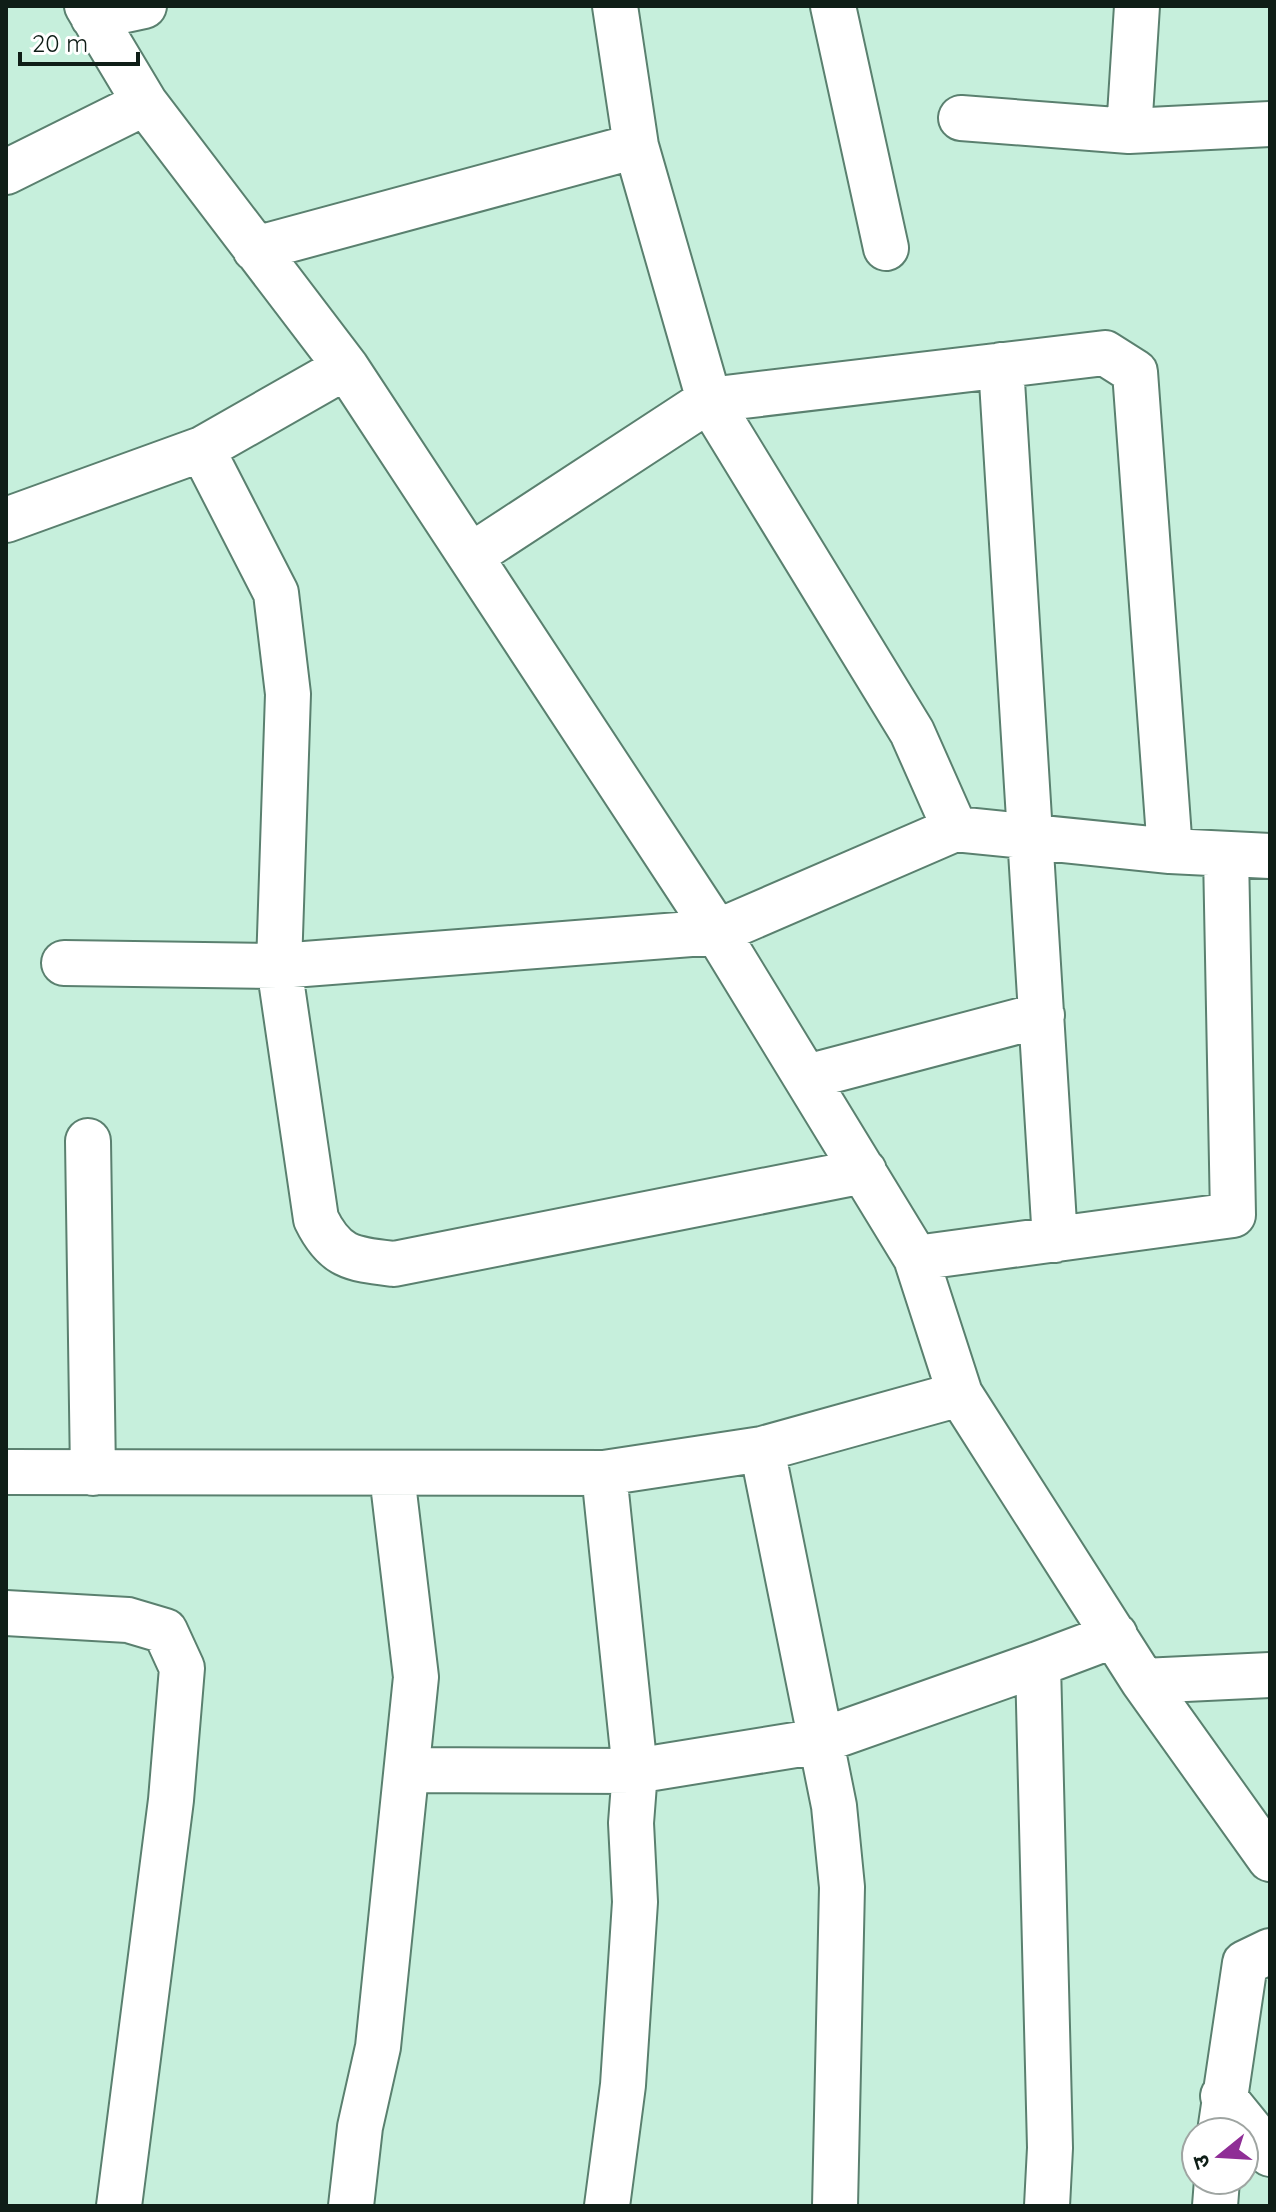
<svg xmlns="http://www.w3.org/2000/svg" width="1276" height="2212" viewBox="0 0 1276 2212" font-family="Quicksand,'Noto Sans Devanagari',sans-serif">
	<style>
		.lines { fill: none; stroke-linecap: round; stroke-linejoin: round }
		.minor-casing { stroke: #5a806f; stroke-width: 48 }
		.minor { stroke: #fff; stroke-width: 44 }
	</style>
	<rect width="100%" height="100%" fill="#c6efdc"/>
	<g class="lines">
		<defs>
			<path id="minor" d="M 87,6 L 145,103 L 346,367 L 717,932 L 916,1258 L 960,1394 L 1143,1681 L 1270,1859
				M 615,6 L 636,146 L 709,400 L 912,732 L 955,829
				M 833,6 L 886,248
				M 1137,6 L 1129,131 L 1270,124
				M 93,17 L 144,6
				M 961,118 L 1129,131
				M 6,172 L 145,103
				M 255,249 L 636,146
				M 1001,365 L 1055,1240
				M 202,449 L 276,593 L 288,694 L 279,966 L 316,1219 C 335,1258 352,1259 394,1264 L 864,1171
				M 6,520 L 202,449 L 346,367
				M 472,555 L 709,400 L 1105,353 L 1135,372 L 1170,851
				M 64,963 L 279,966 L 717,932 L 955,829 L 1170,851 L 1270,856
				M 807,1077 L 1042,1015
				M 88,1141 L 93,1473
				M 916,1258 L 1233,1215 L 1226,854
				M 762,1449 L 834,1806 L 842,1887 L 835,2206
				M 6,1472 L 604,1473 L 762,1449 L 960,1394
				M 604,1473 L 635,1771 L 820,1741 L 1038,1664
				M 6,1613 L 128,1620 L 165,1631 L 182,1668 L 171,1800 L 119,2206
				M 1143,1681 L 1270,1675
				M 408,1770 L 635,1771 L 631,1823 L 635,1902 L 623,2085 L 607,2206
				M 1223,2096 L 1270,2154
				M 1220,2132 L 1245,1963 L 1270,1951
				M 351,2206 L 360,2127 L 378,2047 L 416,1677 L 392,1475
				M 1047,2206 L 1050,2148 L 1038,1664 L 1115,1635
				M 1215,2206 L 1217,2180"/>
		</defs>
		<!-- minor casing -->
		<use href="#minor" class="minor-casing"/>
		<!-- minor -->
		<use href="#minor" class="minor"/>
	</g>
	<!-- border -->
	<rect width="1276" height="2212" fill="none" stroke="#0f1e17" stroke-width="16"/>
	<!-- north arrow -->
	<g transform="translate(1220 2156) rotate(252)"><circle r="38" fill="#ffffff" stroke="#9fa5a2" stroke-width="2"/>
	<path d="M0-6L14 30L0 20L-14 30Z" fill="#8f2e96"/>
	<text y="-12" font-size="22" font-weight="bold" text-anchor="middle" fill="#0f1e17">उ</text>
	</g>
	<!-- scale -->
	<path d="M20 52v12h118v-12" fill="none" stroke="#0f1e17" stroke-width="4"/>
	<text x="32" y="52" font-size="24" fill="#0f1e17" stroke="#ffffff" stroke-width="6" paint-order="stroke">20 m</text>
</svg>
